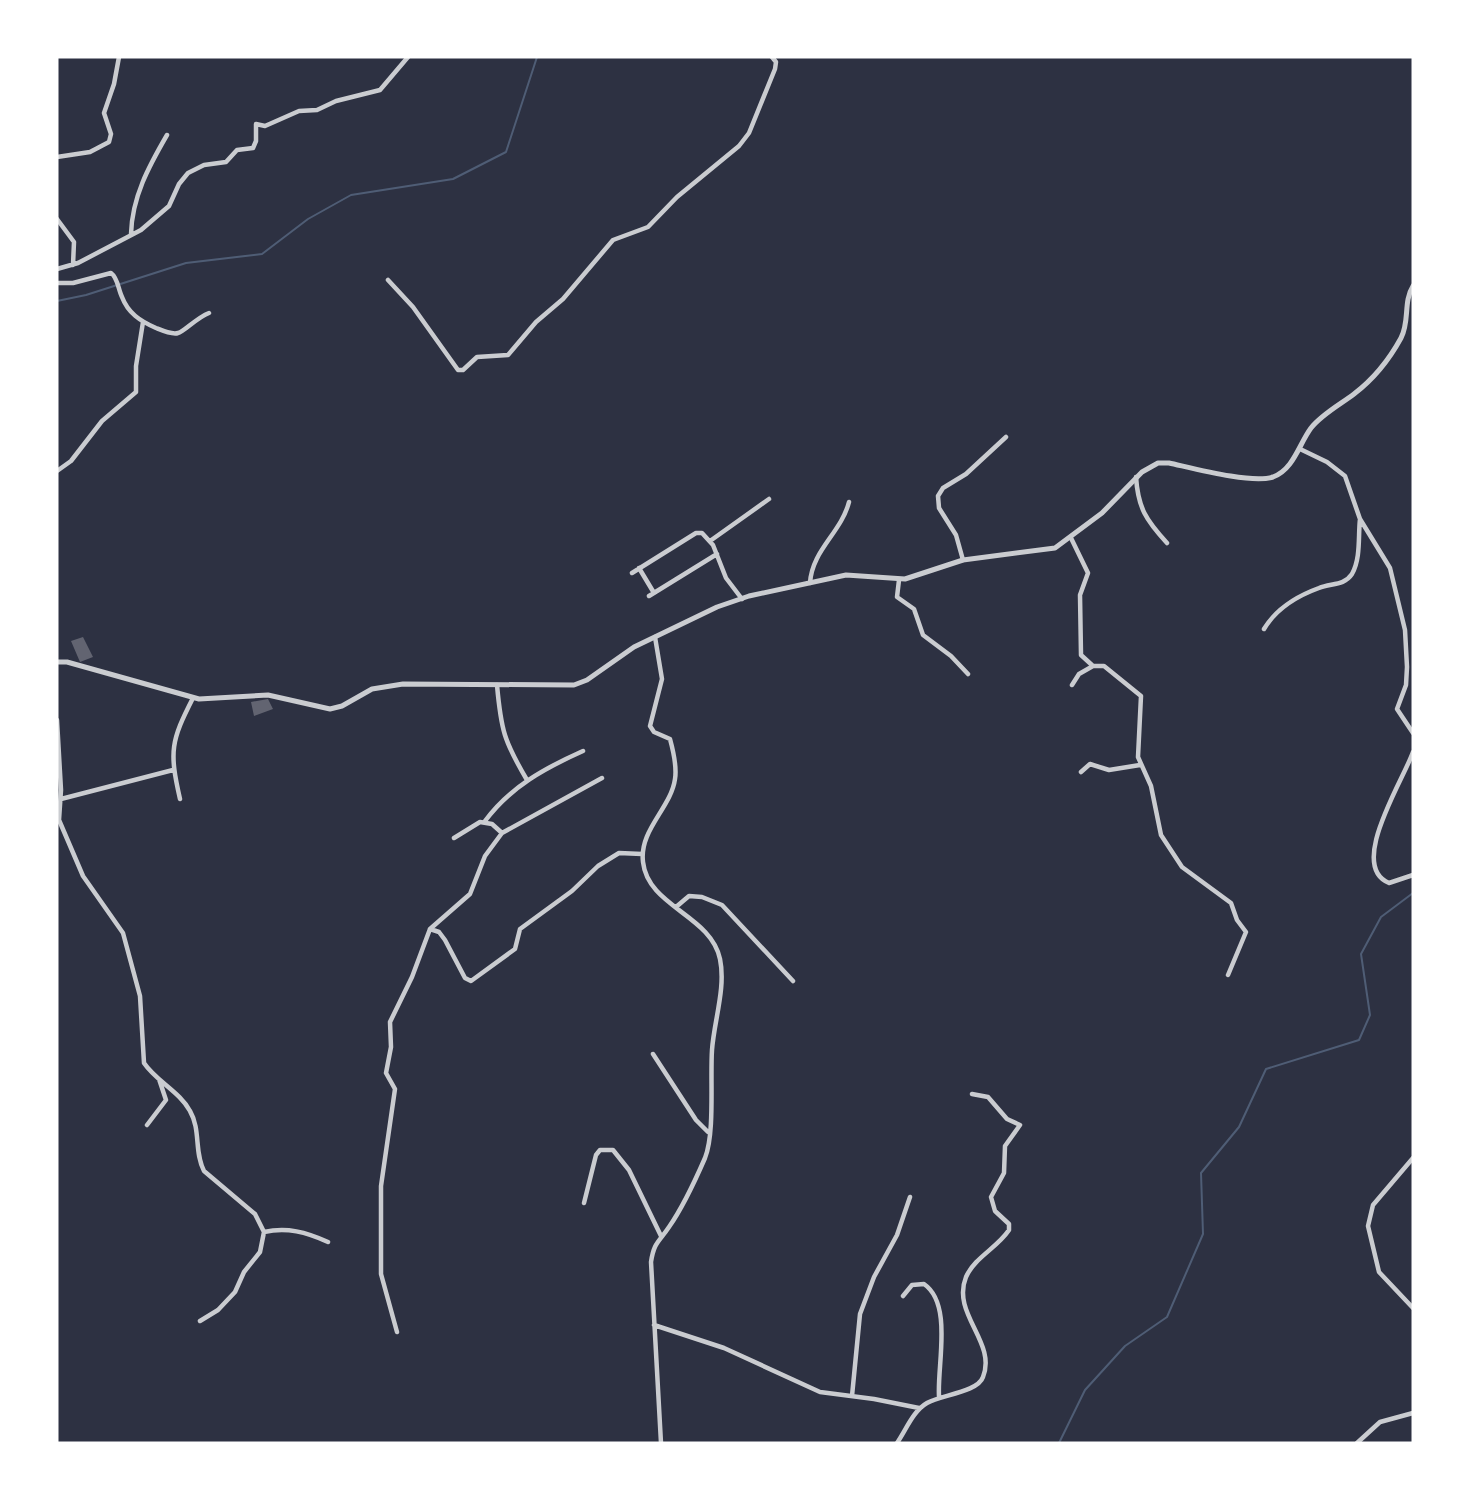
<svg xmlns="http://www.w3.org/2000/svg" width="1470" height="1500" viewBox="0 0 1470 1500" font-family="Commissioner,sans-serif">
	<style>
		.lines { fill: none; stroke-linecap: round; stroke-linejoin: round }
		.stream { stroke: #4f5d75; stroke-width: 2 }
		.building { fill: #626471 }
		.minor { stroke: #caccd0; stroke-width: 4.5 }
		.tertiary { stroke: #caccd0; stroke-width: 5 }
	</style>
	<rect width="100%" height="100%" fill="#2d3142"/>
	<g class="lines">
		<!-- stream -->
		<path class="stream" d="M 57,301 L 86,295 L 186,263 L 262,254 L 308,219 L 351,195 L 453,179 L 506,152 L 537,57
			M 1059,1443 L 1085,1390 L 1125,1346 L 1167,1317 L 1203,1234 L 1201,1173 L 1239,1127 L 1266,1069 L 1359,1040 L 1370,1015 L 1361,954 L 1381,917 L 1413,893"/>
	</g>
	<!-- building -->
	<path class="building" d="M 83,637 L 93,657 L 80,662 L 71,641 Z
		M 268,699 L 273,709 L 254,716 L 251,702 Z"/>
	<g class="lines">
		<!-- minor -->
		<path class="minor" d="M 57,157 L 90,152 L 109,142 L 111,134 L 104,113 L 114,84 L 119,57
			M 57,219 L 74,242 L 73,265
			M 131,234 C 132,197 149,166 167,135
			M 57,269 L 78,263 L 141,230 L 169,206 L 179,184 L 188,173 L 204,165 L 226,162 L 237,150 L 253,148 L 256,141 L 256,124 L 265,126 L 299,111 L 317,110 L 336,101 L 380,90 L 408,57
			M 388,280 L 413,307 L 458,370 L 463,370 L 477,357 L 508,355 L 536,322 L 563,299 L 613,240 L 648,227 L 677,197 L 739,146 L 749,133 L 775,69 L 776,62 L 772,57
			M 57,283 L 73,283 L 111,273 C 118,278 118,289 122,297 C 128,313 140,321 156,328 C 161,330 172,335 178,333 C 184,332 196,318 209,313
			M 1300,449 L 1327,462 L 1345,476 L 1360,519 L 1390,568 L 1405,630 L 1407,667 L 1406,685 L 1397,709 L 1413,733
			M 57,471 L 71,461 L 102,421 L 136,392 L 136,366 L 143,322
			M 1136,477 C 1138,508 1146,520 1167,543
			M 1071,538 L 1088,573 L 1080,595 L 1081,655 L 1093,666 L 1104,666 L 1141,696 L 1138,757 L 1151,786 L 1161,835 L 1182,867 L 1231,903 L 1237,920 L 1246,932 L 1228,975
			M 710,541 L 769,499
			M 963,560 L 956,535 L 939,508 L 938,496 L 943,488 L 966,474 L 1006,437
			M 639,568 L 654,593
			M 632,573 L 696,533 L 702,533 L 713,545 L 726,578 L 742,599
			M 899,580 L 897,597 L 914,609 L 923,635 L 951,656 L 968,674
			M 810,583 C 812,550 841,533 849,502
			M 649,596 L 717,554
			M 1264,629 C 1276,609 1297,596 1319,588 C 1331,583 1344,586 1352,574 C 1361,558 1358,536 1360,519
			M 655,637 L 662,679 L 650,726 L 654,732 L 670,739 C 673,750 677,767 675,779 C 671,808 639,830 643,862 C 648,907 711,915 720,959 C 726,988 714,1021 712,1050 C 710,1079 715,1133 705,1158 C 695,1181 683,1207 669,1227 C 659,1242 654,1242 651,1262 L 661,1443
			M 497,685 C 501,730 504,741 527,780
			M 1072,685 L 1079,674 L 1093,666
			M 57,720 L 61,790 L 59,820 L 83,876 L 123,933 L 140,996 L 144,1063 C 156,1081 180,1092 190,1111 C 201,1130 194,1152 204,1171 L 255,1214 L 264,1232 C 287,1227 306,1232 328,1242
			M 1413,752 C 1404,779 1347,866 1389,883 L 1413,875
			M 1081,772 L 1090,764 L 1109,770 L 1140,765
			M 61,799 L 173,770
			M 180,799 C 169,751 171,741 193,698
			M 485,821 C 510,787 545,768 583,751
			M 454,838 L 480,822 L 492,824 L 502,833
			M 676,907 L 689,896 L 702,897 L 722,905 L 793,981
			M 430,929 L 470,894 L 485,856 L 502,833 L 602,778
			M 653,1054 L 696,1120 L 708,1132
			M 147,1125 L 166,1100 L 159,1079
			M 1413,1158 L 1373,1205 L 1368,1226 L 1379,1272 L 1413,1308
			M 584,1203 L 596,1155 L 600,1150 L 613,1150 L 629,1170 L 661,1236
			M 903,1296 L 912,1285 L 924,1284 C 953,1304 937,1365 939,1396
			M 200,1321 L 218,1310 L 235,1292 L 244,1272 L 260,1252 L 264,1232
			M 654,1325 L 724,1348 L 820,1392 L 874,1399 L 919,1408
			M 397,1332 L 381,1274 L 381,1186 L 395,1089 L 386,1073 L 391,1047 L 390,1022 L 412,977 L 430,929 L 439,932 L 445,940 L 465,978 L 471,981 L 515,949 L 520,929 L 572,891 L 598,866 L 619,853 L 642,854
			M 852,1396 L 860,1314 L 874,1277 L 897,1235 L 910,1197
			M 897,1443 C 906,1430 913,1411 927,1403 C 941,1395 978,1392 983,1377 C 997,1342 951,1314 966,1277 C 975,1257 997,1248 1009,1230 L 1009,1224 L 995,1211 L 991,1197 L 1004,1173 L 1005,1146 L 1020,1125 L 1007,1119 L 988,1097 L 972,1094
			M 1357,1443 L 1380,1422 L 1413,1413"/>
		<!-- tertiary -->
		<path class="tertiary" d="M 57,662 L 67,662 L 199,699 L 268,695 L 330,709 L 342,706 L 372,689 L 403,684 L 574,685 L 587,680 L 634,647 L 717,607 L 749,596 L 846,575 L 905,579 L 963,560 L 1055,548 L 1102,513 L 1142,472 L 1158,463 L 1169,463 C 1192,468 1251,484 1273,477 C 1294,469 1299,444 1311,428 C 1322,414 1341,404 1354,394 C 1375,378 1389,360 1401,338 C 1410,321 1403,302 1413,286"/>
	</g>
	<!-- border -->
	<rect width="1470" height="1500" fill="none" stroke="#ffffff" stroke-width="117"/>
</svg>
